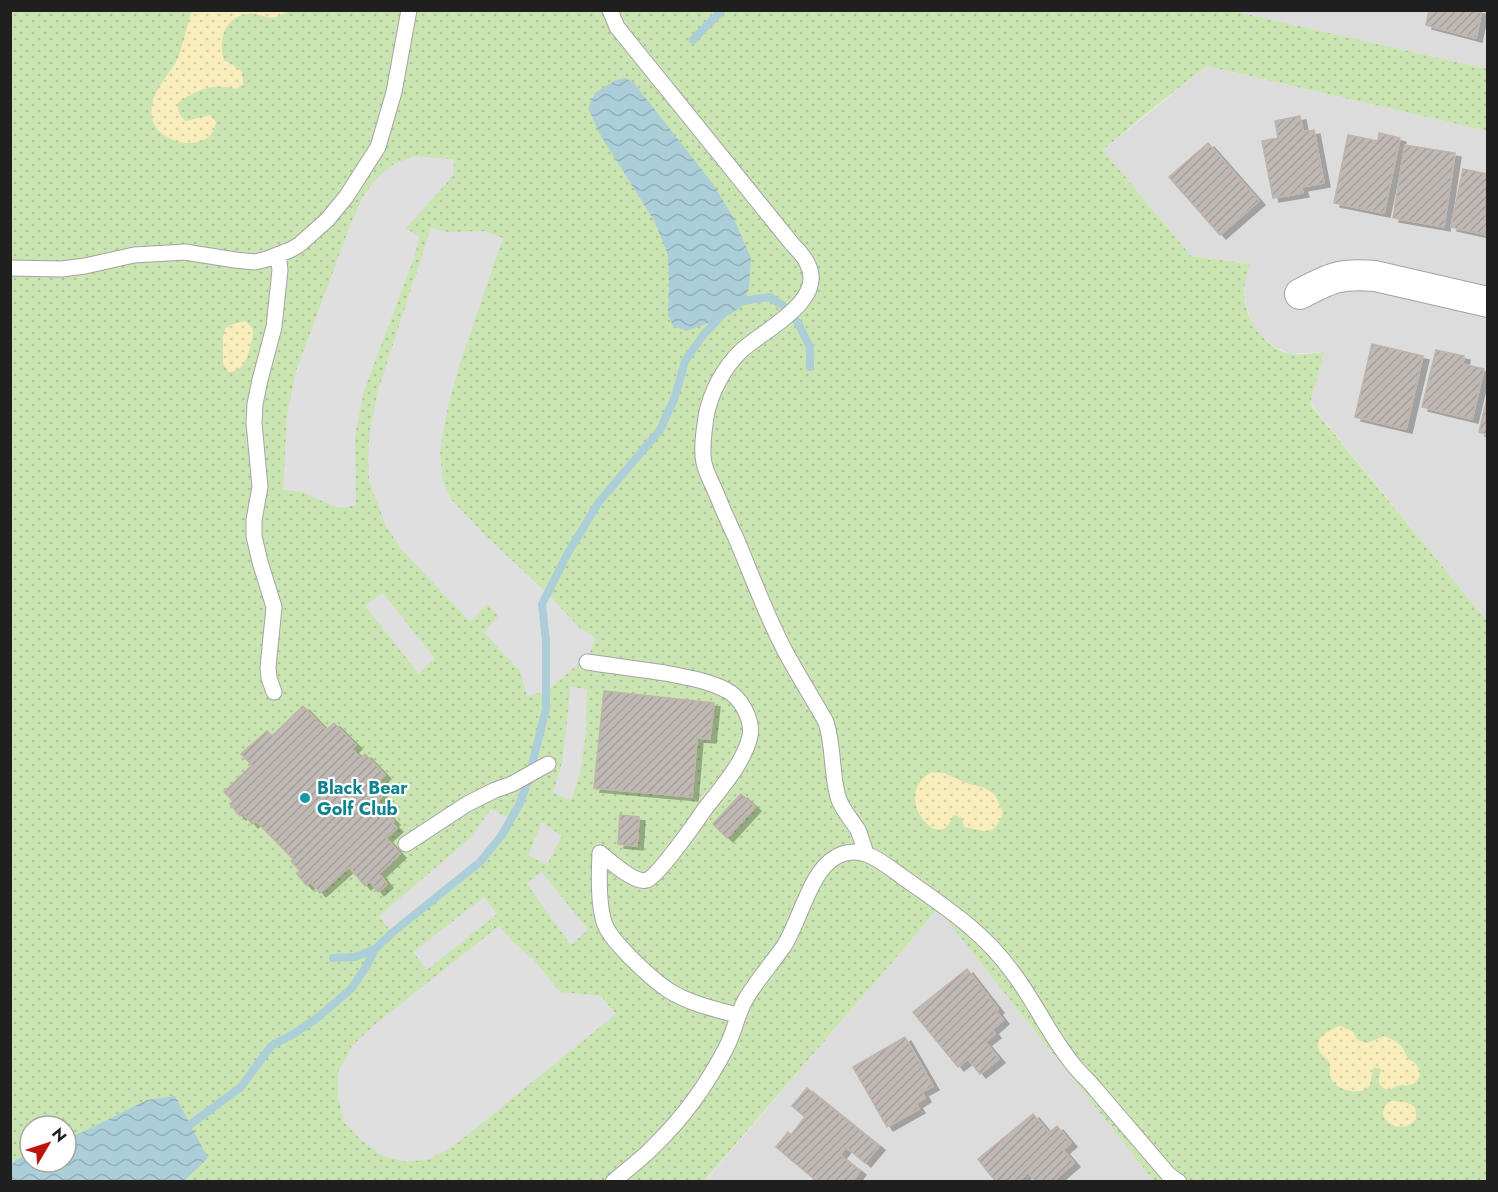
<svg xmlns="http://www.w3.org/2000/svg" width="1498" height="1192" viewBox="0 0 1498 1192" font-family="Jost,sans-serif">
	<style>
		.residential { fill: #dddcdc }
		.grass { fill: url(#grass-dots); fill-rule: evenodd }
		.sand { fill: url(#sand-dots) }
		.parking { fill: #dfdfdf }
		.water { fill: url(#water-waves) }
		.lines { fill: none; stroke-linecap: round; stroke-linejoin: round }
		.stream { stroke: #abced9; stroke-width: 8 }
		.building { fill: url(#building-hatch); stroke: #c0b4aa; stroke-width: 1.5; filter: url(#shadow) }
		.lane-casing { stroke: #a3a3a3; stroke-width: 17 }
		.street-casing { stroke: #a3a3a3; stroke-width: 32 }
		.lane { stroke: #fff; stroke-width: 15 }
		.street { stroke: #fff; stroke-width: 30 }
		.culture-dot { fill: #0f9aa8; stroke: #fff; stroke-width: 2 }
		.labels { text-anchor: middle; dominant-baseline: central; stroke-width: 4.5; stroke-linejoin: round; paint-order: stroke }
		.culture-label { font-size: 18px; font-weight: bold; fill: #0d838f; stroke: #fff; text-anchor: start }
	</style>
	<defs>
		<pattern id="grass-dots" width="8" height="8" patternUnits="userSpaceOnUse" patternTransform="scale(1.5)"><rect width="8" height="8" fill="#cae5b1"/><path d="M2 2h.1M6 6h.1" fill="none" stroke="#adc498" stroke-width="1.8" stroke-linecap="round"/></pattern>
		<pattern id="sand-dots" width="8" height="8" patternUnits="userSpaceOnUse" patternTransform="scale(1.5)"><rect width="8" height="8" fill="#f9edbb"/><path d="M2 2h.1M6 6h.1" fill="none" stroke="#d5cba0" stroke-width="1.8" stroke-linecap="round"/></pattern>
		<pattern id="water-waves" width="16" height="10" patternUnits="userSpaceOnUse" patternTransform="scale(1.5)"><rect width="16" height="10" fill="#abced9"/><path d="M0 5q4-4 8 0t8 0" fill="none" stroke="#93b0ba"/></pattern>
		<pattern id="building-hatch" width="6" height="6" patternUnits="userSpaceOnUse" patternTransform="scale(1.5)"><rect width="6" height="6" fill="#bfb8b3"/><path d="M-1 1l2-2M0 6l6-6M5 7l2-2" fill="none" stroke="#a49e9a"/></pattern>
		<filter id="shadow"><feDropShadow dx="6" dy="4" stdDeviation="0" flood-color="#0004"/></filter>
	</defs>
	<rect width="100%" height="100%" fill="#efece6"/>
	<!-- residential -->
	<path class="residential" d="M 1228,11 L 1487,11 L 1487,69 L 1319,31 Z
		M 1207,66 L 1487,131 L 1487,621 L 1310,403 L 1323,352 L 1290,354 L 1275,347 L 1262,337 L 1252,322 L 1246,305 L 1244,292 L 1246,276 L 1251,264 L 1191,256 L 1103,150 Z
		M 938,909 L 1154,1181 L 704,1182 Z"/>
	<!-- grass -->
	<path class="grass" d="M 1228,10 L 1487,69 L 1487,131 L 1207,66 L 1147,113 L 1103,150 L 1191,256 L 1251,264 C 1247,273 1245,281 1244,291 C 1244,317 1264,349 1291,354 C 1302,355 1313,353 1324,352 L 1310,404 L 1487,621 L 1487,1181 L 1154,1181 L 938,909 L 704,1181 L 11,1181 L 10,11 ZM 30,1126 L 66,1126 L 66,1162 L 30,1162 Z"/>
	<!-- sand -->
	<path class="sand" d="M 192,11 L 287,11 C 268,26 264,11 246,14 C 224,18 218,42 224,60 L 233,65 L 242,72 L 243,84 L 236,89 C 216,82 194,90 178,103 L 179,113 L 185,121 L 211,115 L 216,122 C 213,155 156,146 152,117 C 148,91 171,76 179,55 C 184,40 187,25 192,11 Z
		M 245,321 C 247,323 250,325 252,328 C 254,333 252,338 251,343 C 248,356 245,371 229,372 L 223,364 L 223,338 L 225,329 L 230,325 Z
		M 932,772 L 944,773 L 966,783 L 985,788 L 995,795 L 1003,812 C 994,838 987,831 964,827 L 962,818 L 955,815 L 952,817 C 942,856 888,795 932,772 Z
		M 1340,1026 L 1352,1031 L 1358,1040 L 1363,1042 L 1367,1043 L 1384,1036 L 1394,1040 L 1398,1043 L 1404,1050 L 1408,1059 C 1414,1061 1417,1064 1419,1070 C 1421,1077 1417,1084 1409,1085 C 1399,1087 1408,1083 1398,1086 C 1395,1086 1392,1089 1389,1090 C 1375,1086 1379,1079 1381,1069 L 1374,1067 C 1371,1072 1372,1080 1370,1085 C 1367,1090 1362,1091 1358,1091 C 1347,1092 1335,1088 1330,1076 C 1329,1072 1331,1067 1329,1062 C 1327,1058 1322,1056 1320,1052 C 1312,1038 1330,1029 1340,1026 Z
		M 1389,1101 C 1396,1101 1411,1101 1415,1108 C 1416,1109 1416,1118 1416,1119 C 1403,1137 1370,1120 1389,1101 Z"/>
	<!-- parking -->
	<path class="parking" d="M 414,156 L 454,159 L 453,176 L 406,228 L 420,237 L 413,261 L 364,391 L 355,436 L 356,505 L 338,508 L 302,492 L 283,490 L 287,415 L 296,371 L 350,226 L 363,196 L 376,179 L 394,164 Z
		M 431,228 L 448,232 L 485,231 L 503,238 L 457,372 L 446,416 L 440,451 L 443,481 L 451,499 L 486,536 L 545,591 L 581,629 L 596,638 L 589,655 L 547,691 L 527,696 L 520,671 L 484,633 L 498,616 L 487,604 L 470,622 L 401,549 L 386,526 L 369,481 L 368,457 L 370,429 L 379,387 Z
		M 383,593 L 435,658 L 419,674 L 365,606 Z
		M 570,687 L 587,689 L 586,733 L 580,774 L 571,800 L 553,793 L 562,762 L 567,723 Z
		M 491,809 L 509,818 L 493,843 L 479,860 L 391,931 L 379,916 L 471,837 Z
		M 542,822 L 562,836 L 547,865 L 528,855 Z
		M 542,872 L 588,930 L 571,945 L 526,883 Z
		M 484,897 L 497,914 L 427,970 L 413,952 Z
		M 499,926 L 513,942 L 534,960 L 560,992 L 601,996 L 616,1014 L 470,1133 L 446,1151 L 429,1159 L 407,1162 L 383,1156 L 361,1140 L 344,1122 L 338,1097 L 338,1072 L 352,1046 L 374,1025 Z"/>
	<!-- water -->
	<path class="water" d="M 625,78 L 633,82 L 713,184 L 733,217 L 751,258 L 749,287 L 743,305 L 731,314 L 687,331 L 673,326 L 668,315 L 669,285 L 668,255 L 655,222 L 601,136 L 588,108 L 595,93 L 616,80 Z
		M 175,1096 L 208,1158 L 184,1181 L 11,1181 L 11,1165 L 16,1160 L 30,1154 L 30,1162 L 66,1162 L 66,1139 L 89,1129 L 147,1100 Z"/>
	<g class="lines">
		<!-- stream -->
		<path class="stream" d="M 693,40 L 722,10
			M 736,302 L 770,297 L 785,307 L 798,323 L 810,347 L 810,367
			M 333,958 L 355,957 L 375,949
			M 184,1129 L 241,1087 L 271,1046 L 292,1035 L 317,1018 L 351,989 L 366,967 L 375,949 L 393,932 L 480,862 L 502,835 L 520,803 L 528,781 L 546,709 L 546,641 L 542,604 L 569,551 L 599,502 L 660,430 L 675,397 L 685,361 L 704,334 L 725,312"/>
	</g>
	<!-- building -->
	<path class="building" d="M 1429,10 L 1482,10 L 1476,38 L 1426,25 Z
		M 1300,116 L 1303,132 L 1314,130 L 1324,183 L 1301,187 L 1303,193 L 1273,198 L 1262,141 L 1278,138 L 1275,121 Z
		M 1379,133 L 1400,138 L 1384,213 L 1334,203 L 1348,135 L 1378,141 Z
		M 1208,143 L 1259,201 L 1220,235 L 1169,177 Z
		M 1405,145 L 1455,153 L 1444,227 L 1393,218 Z
		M 1463,169 L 1488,174 L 1488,235 L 1451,227 Z
		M 1372,344 L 1423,356 L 1406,429 L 1355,417 Z
		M 1436,350 L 1464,356 L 1463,364 L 1484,369 L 1472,419 L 1422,407 Z
		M 1488,394 L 1488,435 L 1479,432 Z
		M 604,691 L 714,703 L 710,739 L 697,738 L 692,797 L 594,788 Z
		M 303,706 L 326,730 L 334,723 L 356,745 L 352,749 L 361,758 L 365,754 L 385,775 L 374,786 L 383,795 L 377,803 L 394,821 L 392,823 L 397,828 L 386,838 L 400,854 L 379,874 L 387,884 L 378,892 L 370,881 L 365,886 L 349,867 L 320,893 L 311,882 L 307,886 L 297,874 L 300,871 L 291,861 L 293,859 L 256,821 L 252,824 L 243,813 L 240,816 L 230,804 L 233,801 L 224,792 L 252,765 L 241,754 L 267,731 L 272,736 Z
		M 741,794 L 755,807 L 727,838 L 713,824 Z
		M 620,815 L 639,817 L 637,846 L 618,844 Z
		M 967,969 L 998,1009 L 996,1011 L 1003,1020 L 992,1030 L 995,1034 L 985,1042 L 999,1059 L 980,1074 L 968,1059 L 958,1067 L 913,1012 Z
		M 905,1037 L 933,1086 L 922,1092 L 925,1098 L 916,1104 L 919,1109 L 887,1127 L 853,1067 Z
		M 807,1088 L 879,1146 L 865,1163 L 846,1147 L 840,1155 L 860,1171 L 852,1182 L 812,1182 L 814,1179 L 776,1147 L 788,1132 L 791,1135 L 805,1117 L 792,1106 Z
		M 1033,1114 L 1049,1133 L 1057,1126 L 1071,1143 L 1063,1150 L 1074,1163 L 1052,1182 L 1036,1182 L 1028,1172 L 1017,1182 L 996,1182 L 978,1159 Z"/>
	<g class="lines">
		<defs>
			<path id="lane" d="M 610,10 L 617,27 L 793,245 C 798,250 804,256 807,263 C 828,300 764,330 742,350 C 724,367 710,393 706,417 C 704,431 701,449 704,463 C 706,472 710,480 714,488 C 721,505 728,522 736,538 C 752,576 766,615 785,651 C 798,675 813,699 826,722 C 834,747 831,772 838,797 C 842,810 851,819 858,830 C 861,837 863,845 866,853
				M 10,268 L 62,269 L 85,266 L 134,255 L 185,252 L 235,260 L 255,262 L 267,259 L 290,250 L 299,245 L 327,220 L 346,197 L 378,147 L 394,92 L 409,10
				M 587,662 C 613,666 639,669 665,673 C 685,677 707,680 726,690 C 741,697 753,720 750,736 C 744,764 718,791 702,813 C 694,825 657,877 647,880 C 635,884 610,861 600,853
				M 274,692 L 269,678 L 268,667 L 274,607 L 260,562 L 254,536 L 254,520 L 260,487 L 254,423 L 255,404 L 260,380 L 274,327 L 280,270 L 278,255
				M 406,844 L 467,804 L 495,790 L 512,784 L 548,764
				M 600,853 C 599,872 598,910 606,927 C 611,938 621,947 629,956 C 641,968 653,980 668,990 C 688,1003 714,1009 737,1015
				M 613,1182 C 626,1170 642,1159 654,1146 C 683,1118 708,1083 726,1048 C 735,1031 737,1013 747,997 C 758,979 772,963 784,946 C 800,921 810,871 836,857 C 862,842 884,864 904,878 C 945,907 983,931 1013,973 C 1036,1003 1051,1039 1076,1068 C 1083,1076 1091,1083 1097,1091 C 1121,1119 1144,1146 1168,1174 L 1179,1182"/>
			<path id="street" d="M 1300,294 C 1330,278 1340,273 1375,276 L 1488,302"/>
		</defs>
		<!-- lane casing -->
		<use href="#lane" class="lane-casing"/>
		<!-- street casing -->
		<use href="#street" class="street-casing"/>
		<!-- lane -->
		<use href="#lane" class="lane"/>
		<!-- street -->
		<use href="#street" class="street"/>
	</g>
	<!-- markers -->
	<circle class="culture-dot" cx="305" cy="798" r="6"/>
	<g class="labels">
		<!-- culture labels -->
		<g class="culture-label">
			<text x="317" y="788">Black Bear<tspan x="317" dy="21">Golf Club</tspan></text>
		</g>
	</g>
	<!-- border -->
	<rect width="1498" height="1192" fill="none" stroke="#1f1f1f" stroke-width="24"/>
	<!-- north arrow -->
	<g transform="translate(48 1144) rotate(51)"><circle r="28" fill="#ffffff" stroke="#a5a5a5" stroke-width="1.5"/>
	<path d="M0-4.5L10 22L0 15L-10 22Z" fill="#bd1311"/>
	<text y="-9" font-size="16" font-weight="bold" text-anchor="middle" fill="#1f1f1f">N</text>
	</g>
</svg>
